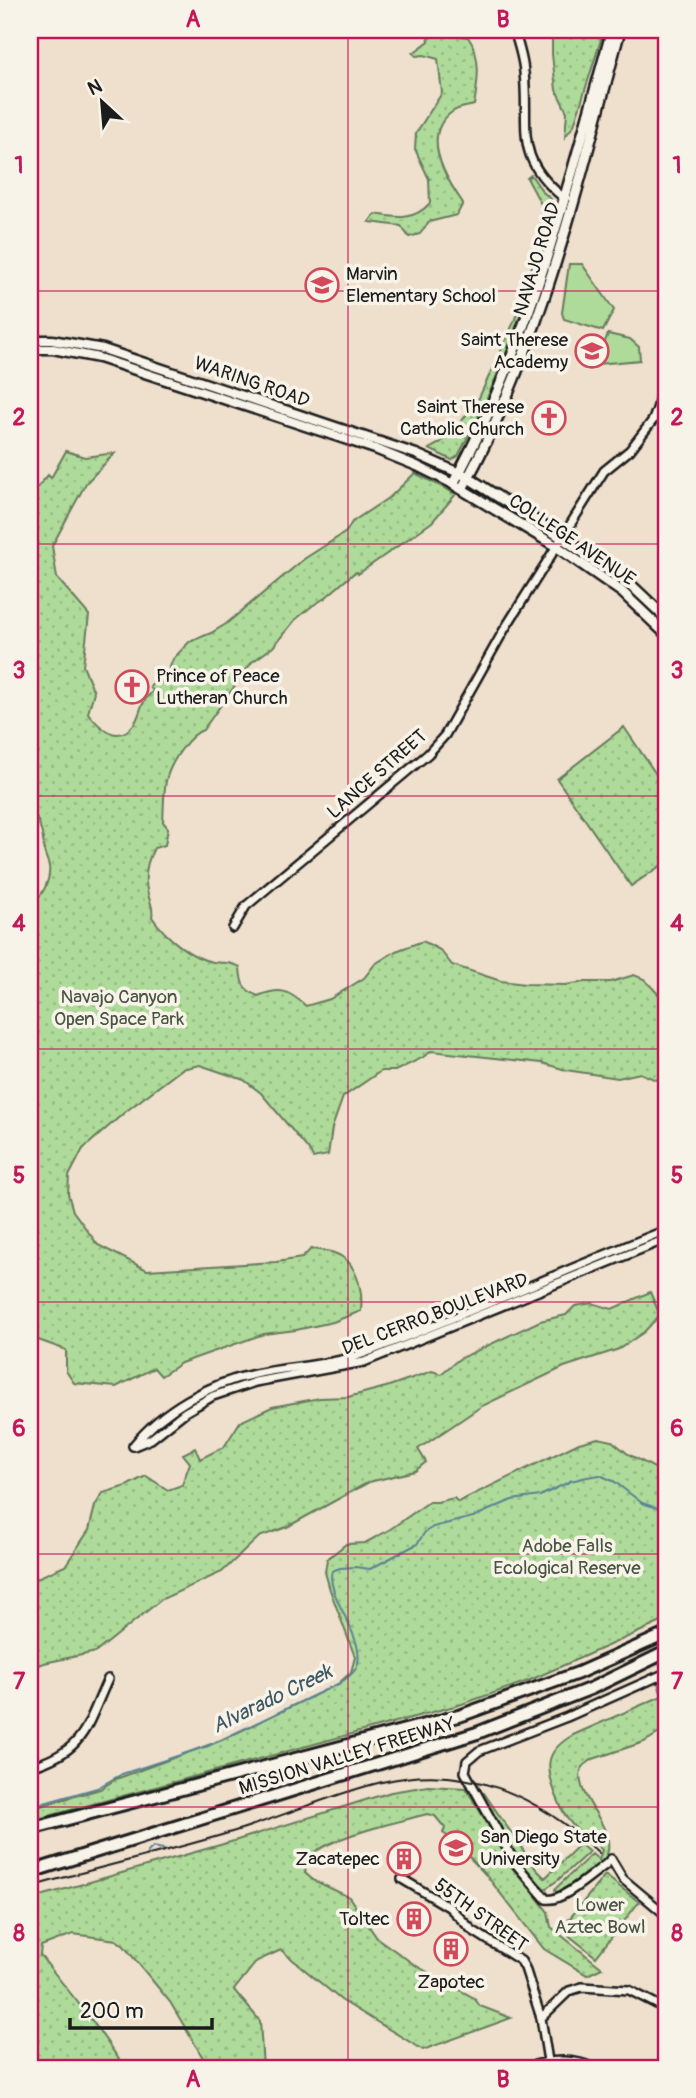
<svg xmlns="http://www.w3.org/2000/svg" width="696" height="2098" viewBox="0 0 696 2098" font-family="Pangolin,sans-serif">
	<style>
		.green { fill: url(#green-dots); stroke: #667c5b; stroke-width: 2 }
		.pitch { fill: #afdb9a; stroke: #667c5b; stroke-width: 2 }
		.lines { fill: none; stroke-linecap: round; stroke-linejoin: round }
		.stream { stroke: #598393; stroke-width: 2 }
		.tertiary-casing { stroke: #1c1c1c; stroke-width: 12 }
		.secondary-casing { stroke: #1c1c1c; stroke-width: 13 }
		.primary-casing { stroke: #1c1c1c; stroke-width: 14 }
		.motorway-casing { stroke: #1c1c1c; stroke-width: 16 }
		.tertiary { stroke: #f7f3e8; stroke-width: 7 }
		.secondary { stroke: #f7f3e8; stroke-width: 8 }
		.primary { stroke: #f7f3e8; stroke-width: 9 }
		.motorway { stroke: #f7f3e8; stroke-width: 10 }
		.tram { stroke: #1c1c1c; stroke-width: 2 }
		.grid { fill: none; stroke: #c2185b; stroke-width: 2; stroke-opacity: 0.55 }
		.labels { text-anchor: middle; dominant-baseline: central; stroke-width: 7; stroke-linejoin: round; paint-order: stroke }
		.street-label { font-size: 19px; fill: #1c1c1c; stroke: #f7f3e8 }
		.poi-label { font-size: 19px; fill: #1c1c1c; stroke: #f7f3e8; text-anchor: end }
		.park-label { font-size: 19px; fill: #485542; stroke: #f7f3e8 }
		.water-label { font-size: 21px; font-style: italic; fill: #405862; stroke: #f7f3e8 }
		.neatline { fill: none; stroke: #c2185b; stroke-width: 2.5 }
		.grid-label { font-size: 23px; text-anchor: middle; font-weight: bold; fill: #c2185b }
	</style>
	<defs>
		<pattern id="green-dots" width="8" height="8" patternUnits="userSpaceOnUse" patternTransform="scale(1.75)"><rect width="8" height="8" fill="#afdb9a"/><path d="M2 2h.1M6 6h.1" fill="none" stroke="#96bb84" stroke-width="1.8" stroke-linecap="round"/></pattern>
	</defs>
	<rect width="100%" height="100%" fill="#efdfcd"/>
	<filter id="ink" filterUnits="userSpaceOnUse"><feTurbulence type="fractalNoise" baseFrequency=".0143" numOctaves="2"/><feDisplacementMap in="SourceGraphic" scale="14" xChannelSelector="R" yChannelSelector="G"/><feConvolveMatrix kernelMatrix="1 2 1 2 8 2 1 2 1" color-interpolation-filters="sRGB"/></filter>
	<g filter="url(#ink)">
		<!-- green -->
		<path class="green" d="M 427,30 C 442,29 453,36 468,37 C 482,56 478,82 474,105 C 467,107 457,108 452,112 C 420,135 446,179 463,203 L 457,215 L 429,222 L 420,234 L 409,237 L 401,226 L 369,222 L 375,214 C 397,218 414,221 430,203 L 429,179 L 415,149 L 416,133 L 442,93 L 438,59 L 424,55 L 416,56 L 413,53 L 429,41 Z
			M 555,30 L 604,30 L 574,125 L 565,137 L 567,112 L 556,90 L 552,54 L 552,35 Z
			M 531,175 L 543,192 L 551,199 L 552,207 C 531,293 501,378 458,456 L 452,460 L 429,449 L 440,443 L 452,433 L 478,400 L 514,322 L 535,257 L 542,221 L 542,206 L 527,178 Z
			M 66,451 L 85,457 L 115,453 L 86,483 L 52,546 L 57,578 L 89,615 L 83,666 L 94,692 L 88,713 C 99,727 117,746 134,724 C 142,713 138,704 153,691 L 150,687 L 153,683 L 160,684 L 166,677 L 173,659 L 189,642 L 211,633 L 226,624 L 304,559 L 346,532 L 352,522 L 391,496 L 415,473 L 456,494 L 432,522 L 358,574 L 357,572 L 354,573 L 325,598 L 312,606 L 295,620 L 273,647 L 252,662 L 203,730 C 189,734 171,763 167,777 C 163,791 164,808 163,822 L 168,828 L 165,845 L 154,848 C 146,863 143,877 148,894 C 150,903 154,907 152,917 C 165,936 190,958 213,962 C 225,964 228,961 240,967 C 241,983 242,989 258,996 C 281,987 288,990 306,1006 L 330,999 L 364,978 L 375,964 L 396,951 L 423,941 L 440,950 L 452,965 L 501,981 L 525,984 L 566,985 L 584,982 L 611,982 L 634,975 L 644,979 L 663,999 L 666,999 L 666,1077 L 656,1080 L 640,1073 L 618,1078 L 566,1070 L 542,1063 L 431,1051 L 422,1058 L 395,1071 L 381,1071 L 343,1097 L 332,1128 L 328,1155 L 313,1158 L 308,1149 L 261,1093 L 244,1080 L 200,1065 L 182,1069 L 125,1112 L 83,1149 L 69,1176 L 68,1194 L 73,1211 L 98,1245 L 147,1270 L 276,1262 L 302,1258 L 311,1249 C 318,1250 327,1250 334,1253 C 357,1260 363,1290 361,1311 L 333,1322 L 296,1330 L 264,1334 L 181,1363 L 161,1376 L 154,1368 L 116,1387 L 74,1383 L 66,1371 L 66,1350 L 30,1337 L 30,905 C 42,898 51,880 49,866 C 48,860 44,855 44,849 C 43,832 39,821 30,806 L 30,491 L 38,487 L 48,475 L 51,478 Z
			M 624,727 L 666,789 L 666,862 L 631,886 L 557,779 Z
			M 650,1292 L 660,1315 L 644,1332 L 619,1349 L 564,1367 L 482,1406 L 418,1449 L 426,1462 L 415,1471 L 369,1482 L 287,1527 L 259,1537 L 222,1572 L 162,1599 L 96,1652 L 44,1663 L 30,1669 L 30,1584 L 39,1577 L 65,1566 L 89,1530 L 95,1506 L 103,1493 L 126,1486 L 146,1476 L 168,1490 L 182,1485 L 190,1463 L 183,1454 L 195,1448 L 200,1459 L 224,1447 L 240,1422 L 272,1407 L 320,1398 L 348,1397 L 386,1387 L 432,1371 L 441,1374 L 459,1359 L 540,1321 L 566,1315 L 575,1306 L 592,1303 L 612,1309 Z
			M 598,1438 L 612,1441 L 628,1454 L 666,1474 L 666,1620 L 528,1681 L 462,1704 L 30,1821 L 30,1809 L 100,1789 L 116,1779 L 222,1740 L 338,1684 L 351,1672 L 355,1657 L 330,1590 L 325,1572 L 327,1559 L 346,1544 L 365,1543 L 389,1530 L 429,1502 L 437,1502 L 454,1498 L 458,1502 L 579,1443 Z
			M 666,1679 L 666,1729 L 644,1742 L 593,1759 L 582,1767 C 570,1797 624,1830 604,1860 C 594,1874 573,1883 559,1893 L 556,1893 L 555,1889 L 592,1854 L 599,1860 L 602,1850 L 594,1842 L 592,1843 C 583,1835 571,1826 565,1815 C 561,1809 559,1801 556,1795 C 545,1766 545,1751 573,1735 L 662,1696 L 658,1683 Z
			M 428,1786 L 466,1788 L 512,1865 L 548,1912 L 551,1927 L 602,1968 L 587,1975 L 544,1949 L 486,1875 L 455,1842 L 443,1833 L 445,1828 L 435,1816 L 427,1814 C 387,1825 342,1833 308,1856 L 305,1873 L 313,1880 L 349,1897 L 377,1938 L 415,1965 L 474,1998 L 480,2006 L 511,2018 L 423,2050 L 341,2000 L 281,1950 L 257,1961 L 234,1990 L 260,2021 L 263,2068 L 209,2068 L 170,2002 L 124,1946 L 116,1940 L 73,1934 L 41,1946 L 40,1955 L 91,2019 L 125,2068 L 30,2068 L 30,1899 L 234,1841 L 391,1792 Z
			M 484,1793 L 536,1869 L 545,1878 L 580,1844 L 589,1852 L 558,1880 L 545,1889 C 515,1866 499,1826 480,1794 Z
			M 605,1875 L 639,1902 L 596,1957 L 561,1929 Z"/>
		<!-- pitch -->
		<path class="pitch" d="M 569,264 L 582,264 L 614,310 L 603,331 L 564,319 L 562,313 Z
			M 608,334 L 630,339 L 639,347 L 640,360 L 596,364 Z"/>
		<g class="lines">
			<!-- stream -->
			<path class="stream" d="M 30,1807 L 97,1788 L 122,1774 L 208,1746 L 338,1684 C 344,1680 351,1676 355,1670 C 372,1644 324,1596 332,1571 L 340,1568 L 355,1567 L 370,1569 L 417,1544 L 425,1532 L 433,1527 L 473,1517 L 512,1500 L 540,1496 L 571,1481 L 587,1477 L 600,1475 L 615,1482 L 642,1503 L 657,1508 L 666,1517
				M 147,1853 L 153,1847 L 163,1849"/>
			<defs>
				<path id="tertiary" d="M 514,30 C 518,43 523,58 524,72 C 530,130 512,156 564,198
					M 233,928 L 246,906 L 428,754 L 445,735 L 504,630 L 604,471 L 630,450 L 653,420 L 658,406 L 666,364
					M 133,1446 C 162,1410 210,1383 255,1374 C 291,1366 330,1366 365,1353 C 466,1314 566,1270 666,1230
					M 134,1446 L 151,1439 L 185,1412 L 213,1396 L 255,1382 L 364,1362 L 666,1239
					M 666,1673 L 567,1717 L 479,1751 L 467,1761 L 465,1772 L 515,1863 L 546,1899 C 561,1903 592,1874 605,1865 L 611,1859 L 623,1879 L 666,1915
					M 30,1767 C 85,1751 86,1727 108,1679
					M 402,1879 L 449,1907 L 472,1930 L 521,1961 L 525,1968 L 541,2018 L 548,2061
					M 541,2018 L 569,1991 L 582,1987 L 629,1990 L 666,2009
					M 525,2068 C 548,2060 572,2057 594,2068"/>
				<path id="secondary" d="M 30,340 L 52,340 L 103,349 L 416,454 L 459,473
					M 30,349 L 53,349 L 99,358 L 375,449 L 417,466 L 453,484"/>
				<path id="primary" d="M 612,30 C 568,184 531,342 453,484 L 556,546 L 622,592 L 666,634
					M 464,475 L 561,537 L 630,584 L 666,618
					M 462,489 C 541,346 578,186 620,30"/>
				<path id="motorway" d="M 30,1829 L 462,1715 L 578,1673 L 666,1634
					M 30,1872 L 477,1733 L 592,1688 L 666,1652"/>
			</defs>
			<!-- tertiary casing -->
			<use href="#tertiary" class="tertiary-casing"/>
			<!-- secondary casing -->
			<use href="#secondary" class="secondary-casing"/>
			<!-- primary casing -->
			<use href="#primary" class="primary-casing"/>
			<!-- motorway casing -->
			<use href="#motorway" class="motorway-casing"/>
			<!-- tertiary -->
			<use href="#tertiary" class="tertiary"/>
			<!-- secondary -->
			<use href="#secondary" class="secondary"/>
			<!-- primary -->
			<use href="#primary" class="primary"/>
			<!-- motorway -->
			<use href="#motorway" class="motorway"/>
			<!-- tram -->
			<path class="tram" d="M 30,1887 C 98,1867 167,1852 235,1831 C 284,1816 332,1794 382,1782 C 468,1762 538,1796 599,1853"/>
		</g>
	</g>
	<!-- grid -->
	<path class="grid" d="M 348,30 L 348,2068M 30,291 L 666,291M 30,544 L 666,544M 30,796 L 666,796M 30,1049 L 666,1049M 30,1302 L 666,1302M 30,1554 L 666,1554M 30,1807 L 666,1807"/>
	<!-- icons -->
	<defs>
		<symbol id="school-ring" viewBox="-11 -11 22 22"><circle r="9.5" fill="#f7f3e8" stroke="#d1495b" stroke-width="1.5"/><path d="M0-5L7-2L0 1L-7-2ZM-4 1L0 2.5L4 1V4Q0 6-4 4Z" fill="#d1495b"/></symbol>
		<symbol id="church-ring" viewBox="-11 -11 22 22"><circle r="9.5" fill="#f7f3e8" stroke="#d1495b" stroke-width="1.5"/><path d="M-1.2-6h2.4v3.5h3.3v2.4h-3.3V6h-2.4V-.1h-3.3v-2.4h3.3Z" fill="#d1495b"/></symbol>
		<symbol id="university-ring" viewBox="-11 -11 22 22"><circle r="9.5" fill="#f7f3e8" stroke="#d1495b" stroke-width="1.5"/><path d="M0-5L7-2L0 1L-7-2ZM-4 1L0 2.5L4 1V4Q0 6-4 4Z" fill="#d1495b"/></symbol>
		<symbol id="building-ring" viewBox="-11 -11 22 22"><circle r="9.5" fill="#f7f3e8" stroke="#d1495b" stroke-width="1.5"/><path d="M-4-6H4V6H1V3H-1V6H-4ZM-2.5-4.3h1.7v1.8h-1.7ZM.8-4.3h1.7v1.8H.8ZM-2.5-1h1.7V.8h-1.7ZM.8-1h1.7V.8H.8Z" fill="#d1495b"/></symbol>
	</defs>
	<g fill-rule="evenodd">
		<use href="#school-ring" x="303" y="266" width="38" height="38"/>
		<use href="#school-ring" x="573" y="332" width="38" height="38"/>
		<use href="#church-ring" x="530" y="399" width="38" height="38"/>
		<use href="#church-ring" x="113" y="668" width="38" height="38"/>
		<use href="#university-ring" x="437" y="1829" width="38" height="38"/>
		<use href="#building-ring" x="385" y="1840" width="38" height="38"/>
		<use href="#building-ring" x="395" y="1900" width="38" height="38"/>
		<use href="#building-ring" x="432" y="1930" width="38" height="38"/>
	</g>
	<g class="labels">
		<!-- street labels -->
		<g class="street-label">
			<text transform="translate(537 259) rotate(-73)">NAVAJO ROAD</text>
			<text transform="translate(252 382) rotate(19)">WARING ROAD</text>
			<text transform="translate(572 540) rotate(34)">COLLEGE AVENUE</text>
			<text transform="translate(377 774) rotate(-41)">LANCE STREET</text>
			<text transform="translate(435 1314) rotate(-21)">DEL CERRO BOULEVARD</text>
			<text transform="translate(347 1756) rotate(-17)">MISSION VALLEY FREEWAY</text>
			<text transform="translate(481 1915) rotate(36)">55TH STREET</text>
		</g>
		<!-- poi labels -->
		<g class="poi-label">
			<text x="346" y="274" text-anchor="start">Marvin<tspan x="346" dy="22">Elementary School</tspan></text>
			<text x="568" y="340">Saint Therese<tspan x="568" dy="22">Academy</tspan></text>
			<text x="524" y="407">Saint Therese<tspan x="524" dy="22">Catholic Church</tspan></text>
			<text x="156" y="676" text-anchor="start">Prince of Peace<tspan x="156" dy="22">Lutheran Church</tspan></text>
			<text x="480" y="1837" text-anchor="start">San Diego State<tspan x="480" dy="22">University</tspan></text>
			<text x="380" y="1859">Zacatepec</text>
			<text x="390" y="1919">Toltec</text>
			<text x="451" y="1982" text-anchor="middle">Zapotec</text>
		</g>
		<!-- park labels -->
		<g class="park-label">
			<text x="119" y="997">Navajo Canyon<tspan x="119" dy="22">Open Space Park</tspan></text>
			<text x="567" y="1546">Adobe Falls<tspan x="567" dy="22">Ecological Reserve</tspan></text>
			<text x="600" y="1905">Lower<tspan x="600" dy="22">Aztec Bowl</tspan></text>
		</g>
		<!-- water labels -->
		<g class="water-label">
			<text transform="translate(272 1699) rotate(-26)">Alvarado Creek</text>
		</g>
	</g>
	<!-- margin -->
	<rect width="696" height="2098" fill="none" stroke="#f7f3e8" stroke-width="77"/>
	<!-- north arrow -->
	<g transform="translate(102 102) rotate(334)" stroke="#f7f3e8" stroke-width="5" paint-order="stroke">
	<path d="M0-5L12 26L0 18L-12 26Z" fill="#1c1c1c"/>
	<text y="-10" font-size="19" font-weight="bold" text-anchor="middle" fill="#1c1c1c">N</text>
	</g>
	<!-- scale -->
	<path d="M70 2018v10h142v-10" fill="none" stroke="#1c1c1c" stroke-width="3.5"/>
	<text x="80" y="2018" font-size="21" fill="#1c1c1c" stroke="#f7f3e8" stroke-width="5" paint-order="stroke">200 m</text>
	<rect x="38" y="38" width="620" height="2022" class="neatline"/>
	<g class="grid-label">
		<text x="193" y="27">A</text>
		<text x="503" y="27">B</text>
		<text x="19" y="173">1</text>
		<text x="677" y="173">1</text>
		<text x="19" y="425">2</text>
		<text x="677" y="425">2</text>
		<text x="19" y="678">3</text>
		<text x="677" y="678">3</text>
		<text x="19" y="931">4</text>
		<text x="677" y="931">4</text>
		<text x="19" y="1183">5</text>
		<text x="677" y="1183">5</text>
		<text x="19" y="1436">6</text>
		<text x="677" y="1436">6</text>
		<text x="19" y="1689">7</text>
		<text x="677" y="1689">7</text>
		<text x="19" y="1941">8</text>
		<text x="677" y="1941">8</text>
		<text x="193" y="2087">A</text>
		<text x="503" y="2087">B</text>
	</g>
</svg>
